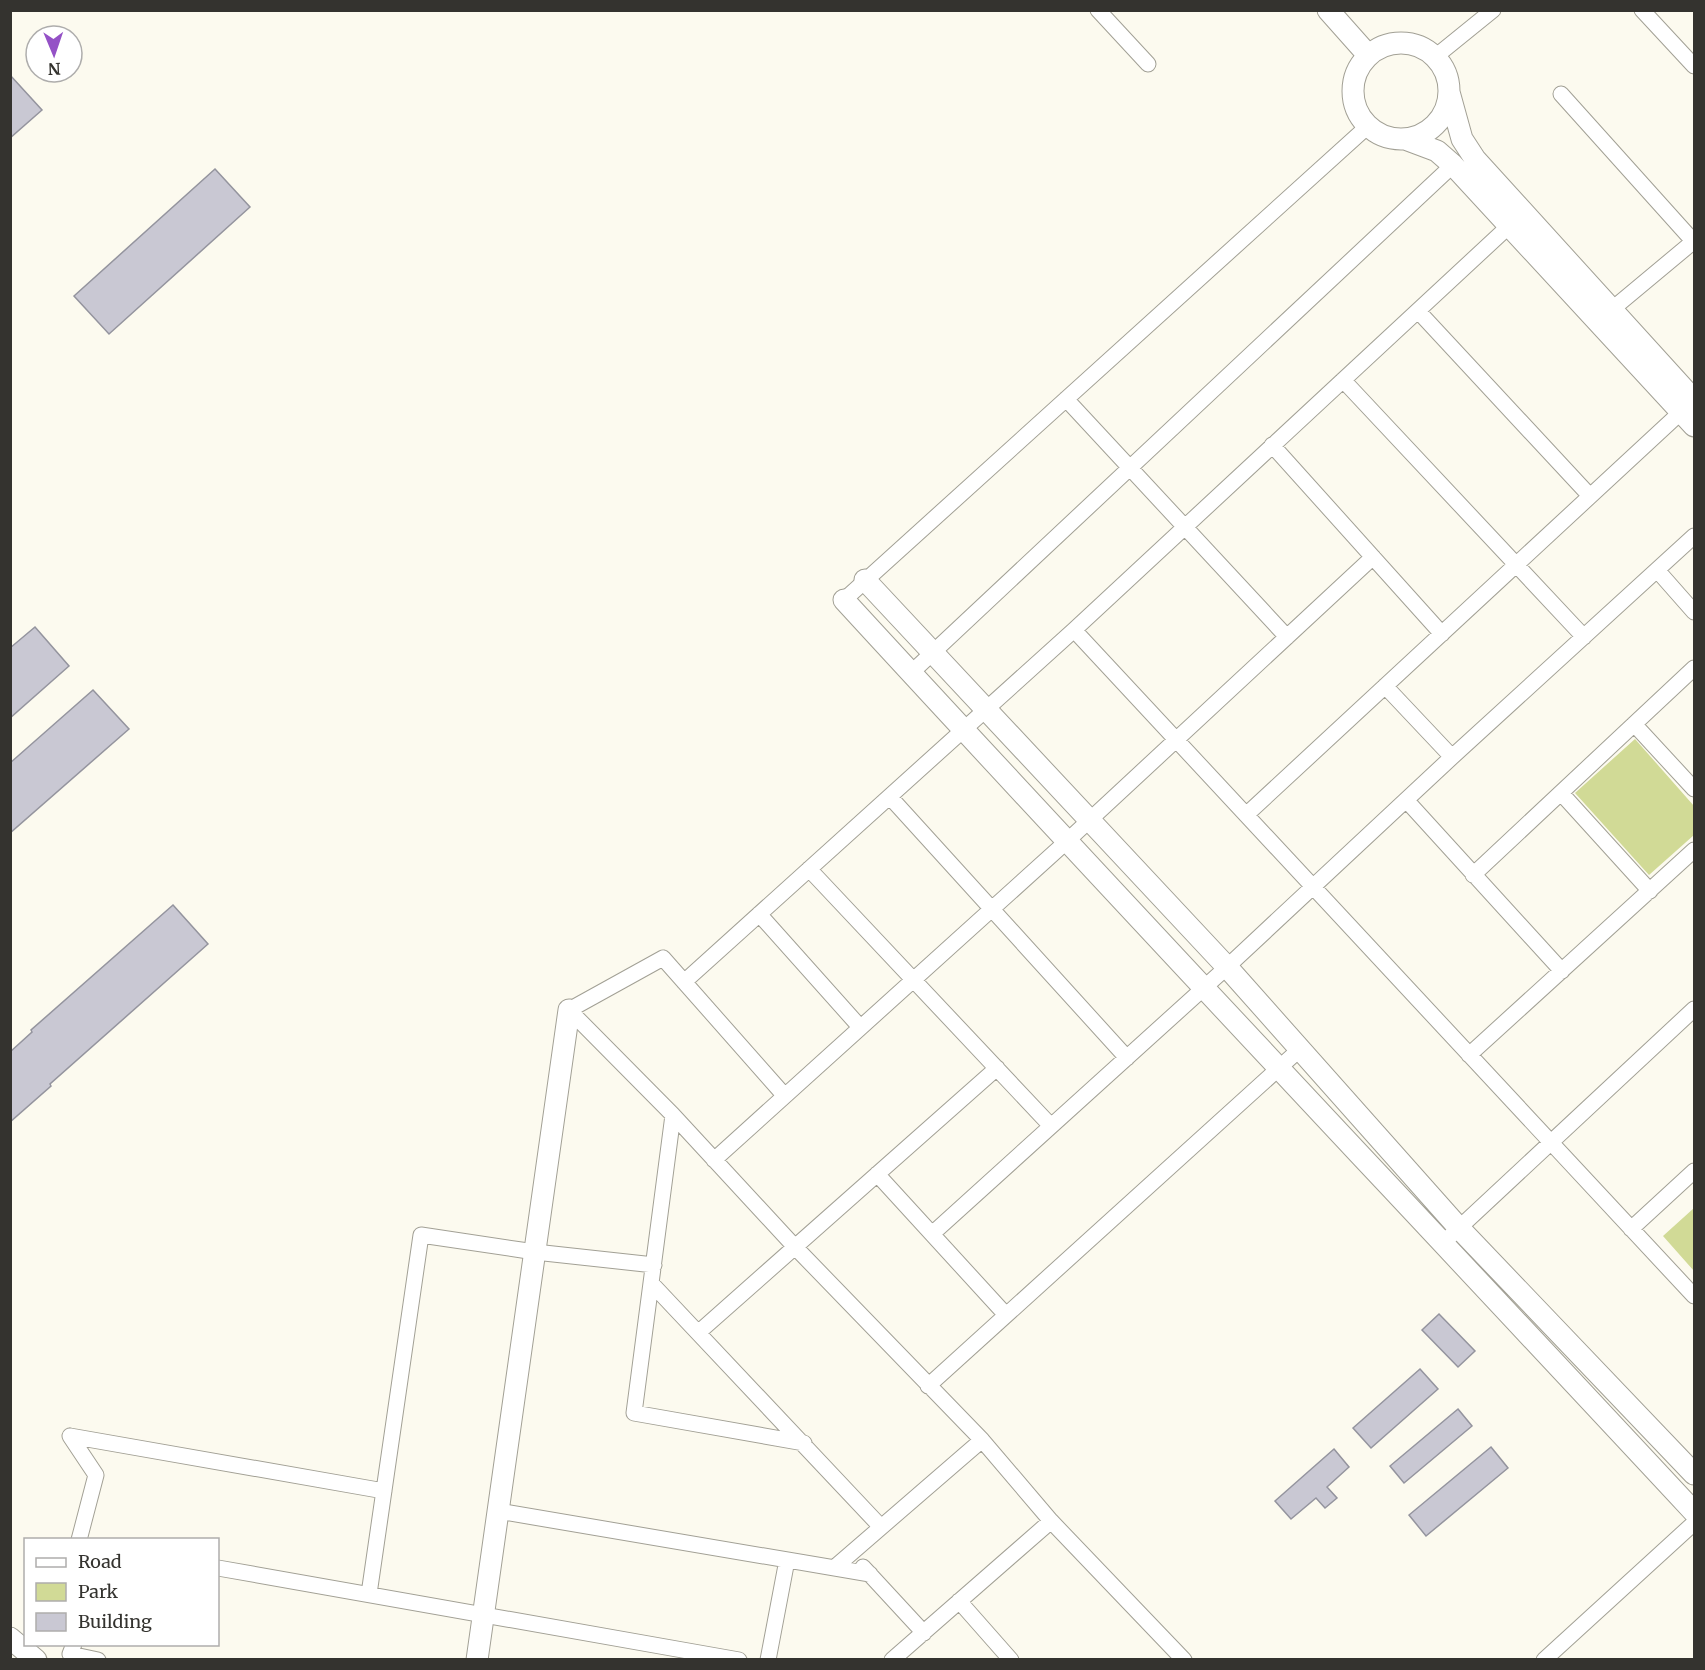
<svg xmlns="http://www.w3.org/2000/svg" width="1705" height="1670" viewBox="0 0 1705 1670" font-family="Merriweather,serif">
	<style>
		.green { fill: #d1da96 }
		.building { fill: #c9c8d3; stroke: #94949e; stroke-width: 1.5 }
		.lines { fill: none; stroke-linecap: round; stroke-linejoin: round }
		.street-casing { stroke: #a2a095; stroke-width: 17 }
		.secondary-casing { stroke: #a2a095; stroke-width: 23 }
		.street { stroke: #fff; stroke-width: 15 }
		.secondary { stroke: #fff; stroke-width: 21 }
	</style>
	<rect width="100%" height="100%" fill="#fcfaef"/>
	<!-- green -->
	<path class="green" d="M 1635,739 L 1694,806 L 1694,835 L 1649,875 L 1575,793 Z
		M 1694,1208 L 1694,1271 L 1663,1236 Z"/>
	<!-- building -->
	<path class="building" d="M 10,75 L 42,110 L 10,138 Z
		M 215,169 L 250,207 L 109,334 L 74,296 Z
		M 35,627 L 69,666 L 10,718 L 10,648 Z
		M 93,690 L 129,729 L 10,833 L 10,763 Z
		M 173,905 L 208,944 L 50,1084 L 51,1086 L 10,1122 L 10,1052 L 32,1032 L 31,1030 Z
		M 1439,1314 L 1475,1351 L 1458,1367 L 1422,1330 Z
		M 1420,1369 L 1438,1389 L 1371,1448 L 1353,1428 Z
		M 1458,1409 L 1472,1426 L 1404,1483 L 1390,1466 Z
		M 1491,1447 L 1508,1468 L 1426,1536 L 1409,1515 Z
		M 1334,1449 L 1349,1467 L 1327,1487 L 1337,1498 L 1325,1508 L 1316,1498 L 1291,1519 L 1275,1501 Z"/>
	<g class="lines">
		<defs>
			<path id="street" d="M 1098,10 L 1148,64
				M 1642,10 L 1694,66
				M 1435,57 L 1493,10
				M 1561,94 L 1694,242
				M 1418,311 L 1590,496
				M 1604,316 L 1694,241
				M 1343,380 L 1584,637
				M 1066,399 L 1287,637
				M 1272,445 L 1442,634
				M 1657,570 L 1694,612
				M 844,600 L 1368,126
				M 1074,630 L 1694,1296
				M 911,673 L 1453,165
				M 1385,686 L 1452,757
				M 1634,724 L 1694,789
				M 1561,793 L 1650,891
				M 890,797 L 1127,1058
				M 1407,801 L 1562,971
				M 1246,815 L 1681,412
				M 809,869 L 1051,1126
				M 1473,875 L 1694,668
				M 759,914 L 860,1027
				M 684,982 L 1074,630 L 1509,226
				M 1469,1055 L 1694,850
				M 784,1095 L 663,958 L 569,1010 L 673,1115 L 795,1247 L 982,1440 L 1051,1521 L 1184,1660
				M 673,1115 L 634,1413 L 804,1443
				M 714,1160 L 1066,842 L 1373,557
				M 877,1174 L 1006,1315
				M 1631,1229 L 1694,1171
				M 932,1234 L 1227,967 L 1452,757 L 1694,536
				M 1444,1242 L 1694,1009
				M 651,1283 L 881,1527
				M 699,1332 L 997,1068
				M 928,1386 L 1300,1049
				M 70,1436 L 384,1491
				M 70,1436 L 96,1475 L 79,1540
				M 498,1511 L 870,1574
				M 863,1567 L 924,1633
				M 218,1568 L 739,1660
				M 834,1568 L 982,1440
				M 369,1594 L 421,1235 L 535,1252 L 654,1265
				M 959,1601 L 1011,1660
				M 74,1644 L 70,1654 L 98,1660
				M 768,1660 L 787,1560
				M 892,1660 L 1051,1521
				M 1544,1660 L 1694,1523"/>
			<path id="secondary" d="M 1328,10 L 1368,55
				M1353 91a48 48 0 1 1 96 0a48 48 0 1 1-96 0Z
				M 1449,92 L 1462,139 L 1475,159 L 1694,400
				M 1405,139 L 1437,151 L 1453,165 L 1694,426
				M 865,580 L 1227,967 L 1459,1228 L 1694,1474
				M 844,600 C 1125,906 1411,1208 1694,1512
				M 10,1638 L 36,1660
				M 477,1660 L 569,1010"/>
		</defs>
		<!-- street casing -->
		<use href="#street" class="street-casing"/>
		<!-- secondary casing -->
		<use href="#secondary" class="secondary-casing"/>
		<!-- street -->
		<use href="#street" class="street"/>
		<!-- secondary -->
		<use href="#secondary" class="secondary"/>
	</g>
	<!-- border -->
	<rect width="1705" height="1670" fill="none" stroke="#34332f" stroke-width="24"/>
	<!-- legend -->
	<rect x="24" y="1538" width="195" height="108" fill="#ffffff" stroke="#aeadac" stroke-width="1.5"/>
	<rect x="36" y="1558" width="30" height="9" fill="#ffffff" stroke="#aeadac" stroke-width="1.5"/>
	<text x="78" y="1568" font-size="18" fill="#34332f">Road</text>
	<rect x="36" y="1583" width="30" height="18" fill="#d1da96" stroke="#aeadac" stroke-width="1.5"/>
	<text x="78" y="1598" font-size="18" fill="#34332f">Park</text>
	<rect x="36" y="1613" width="30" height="18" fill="#c9c8d3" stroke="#aeadac" stroke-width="1.5"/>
	<text x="78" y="1628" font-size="18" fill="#34332f">Building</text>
	<!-- north arrow -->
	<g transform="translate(54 54) rotate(178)"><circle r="28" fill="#ffffff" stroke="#aeadac" stroke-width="1.5"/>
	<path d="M0-4.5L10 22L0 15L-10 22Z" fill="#9451c6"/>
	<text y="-9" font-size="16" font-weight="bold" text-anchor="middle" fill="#34332f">N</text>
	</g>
</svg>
